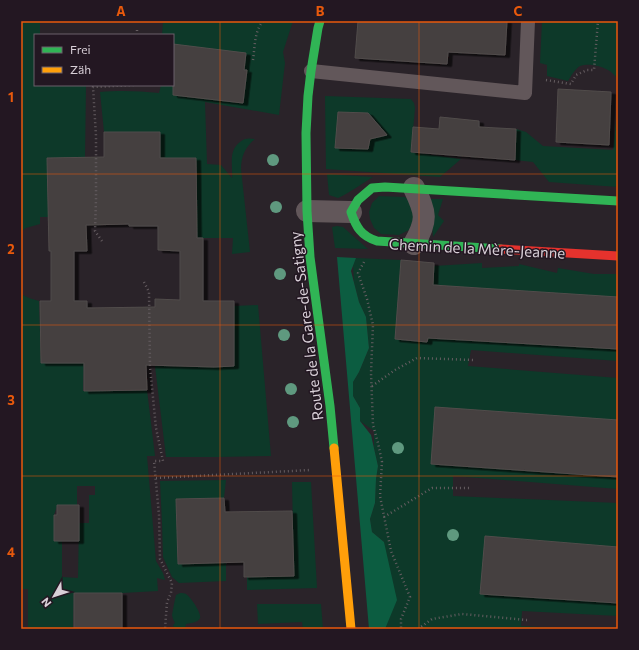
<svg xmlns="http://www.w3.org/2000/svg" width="639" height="650" viewBox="0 0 639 650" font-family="Commissioner,sans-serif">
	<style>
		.green { fill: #0d3929; fill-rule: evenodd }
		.forest { fill: #0c5d41 }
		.building { fill: #443f3f; stroke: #514c4b; fill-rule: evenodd; filter: url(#shadow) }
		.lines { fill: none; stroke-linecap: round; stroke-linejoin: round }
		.path { stroke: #665e62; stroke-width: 2.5; stroke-dasharray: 1 3; stroke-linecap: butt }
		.lane { stroke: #62575a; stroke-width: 14 }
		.street { stroke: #62575a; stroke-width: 22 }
		.fast { stroke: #30b455; stroke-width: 9 }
		.slow { stroke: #ff9f0a; stroke-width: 9 }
		.jam { stroke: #e5322d; stroke-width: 9 }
		.tree { fill: #5f997f }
		.grid { fill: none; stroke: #e8590c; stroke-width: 1; stroke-opacity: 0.55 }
		.labels { text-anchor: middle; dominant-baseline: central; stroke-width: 3; stroke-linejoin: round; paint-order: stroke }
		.street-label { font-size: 15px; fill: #d8cfd7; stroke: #231722 }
		.neatline { fill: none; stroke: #e8590c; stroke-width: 1.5 }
		.grid-label { font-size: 13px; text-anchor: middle; font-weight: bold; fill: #e8590c }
	</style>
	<defs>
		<filter id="shadow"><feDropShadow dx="4.5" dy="2.5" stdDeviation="0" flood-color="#0009"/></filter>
	</defs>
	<rect width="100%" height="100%" fill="#2a2329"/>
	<!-- green -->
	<path class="green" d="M 21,21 L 40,21 L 40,35 L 35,35 L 35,85 L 86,85 L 85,157 L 48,217 L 40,217 L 40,224 L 26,228 L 21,232 Z
		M 163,21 L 293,21 L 283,52 L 285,63 L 279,115 L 205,102 L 207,164 L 221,165 L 232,178 C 233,165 228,151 240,142 C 244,138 249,138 255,139 C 245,147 241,157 241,169 L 250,252 L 232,254 L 233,238 L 197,238 L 196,158 L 160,158 L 160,132 L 104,132 L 100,92 C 121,90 139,91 159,93 L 161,85 L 173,85 L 173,35 L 162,35 Z
		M 542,21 L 618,21 L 618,79 C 615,76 612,72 608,70 C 601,66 589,63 580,66 C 575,69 571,76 568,81 L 547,76 L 547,65 L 540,63 Z
		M 325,96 L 411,99 L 414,103 L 415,108 L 411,152 L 461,159 L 440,177 L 326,169 Z
		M 618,101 L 618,187 L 549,182 L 533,162 L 515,160 L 516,129 L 526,132 L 543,146 L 613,150 Z
		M 327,174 L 373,177 C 361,184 351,192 338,198 L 329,195 Z
		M 379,196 L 405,197 L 410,202 L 413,210 L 413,221 L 409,230 L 399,235 L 381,234 L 374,228 L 370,219 L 369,212 L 372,203 Z
		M 430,199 L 443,199 L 438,215 L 444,221 L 433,237 Z
		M 337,226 L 343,227 L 368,249 L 335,248 L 332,227 Z
		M 356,258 L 401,260 L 395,339 L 427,342 L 434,266 L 482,263 L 482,268 L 519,266 L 519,264 L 557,273 L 558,268 L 594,274 L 618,274 L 618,361 L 471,350 L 468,366 L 618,378 L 618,489 L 453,476 L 453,496 L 618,503 L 618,616 L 522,611 L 521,626 L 575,629 L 385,629 L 388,619 L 384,542 L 372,532 L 370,519 L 375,503 L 376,479 L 378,466 L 374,448 L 374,431 L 360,421 L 360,408 L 353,396 L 353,382 L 359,372 L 369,348 L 366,317 L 359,302 L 354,282 L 353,265 Z
		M 21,294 L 29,298 L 39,301 L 41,363 L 84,363 L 83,391 L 147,390 L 155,456 L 147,456 L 156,561 L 163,573 L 165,580 L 157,578 L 158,591 L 122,593 L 74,593 L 73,629 L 28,629 L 28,589 L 21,589 ZM 77,486 L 95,486 L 95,495 L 89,495 L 89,523 L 79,523 L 78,578 L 62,577 L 62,541 L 54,541 L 54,515 L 57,506 L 77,505 Z
		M 258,305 L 271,456 L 217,457 L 166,457 L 155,366 L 214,367 L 234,366 L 234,306 Z
		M 226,480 L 224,498 L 176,499 L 178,564 L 226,563 L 226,581 L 179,583 L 172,577 L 163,557 L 162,523 L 160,481 Z
		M 292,482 L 311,482 L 317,588 L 247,590 L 247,577 L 294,576 Z
		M 180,593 C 182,593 185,593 186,594 C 191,597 202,614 200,618 C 198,623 190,623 186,624 L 185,629 L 172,629 L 174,628 L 173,625 L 175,623 L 173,619 L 172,615 L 174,604 L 176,595 Z
		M 257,604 L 321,604 L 323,629 L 303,629 L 302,622 L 258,624 Z"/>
	<!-- forest -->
	<path class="forest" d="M 337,257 L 356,258 L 351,271 L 359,302 L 366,317 L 369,348 L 359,372 L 353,382 L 353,396 L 360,408 L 360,421 L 371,435 L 378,466 L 376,479 L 375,503 L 370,519 L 372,532 L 384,542 L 397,600 L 385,629 L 369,629 Z"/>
	<!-- building -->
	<path class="building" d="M 358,21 L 507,21 L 505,55 L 448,52 L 447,64 L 355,58 Z
		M 173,44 L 246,53 L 244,70 L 247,70 L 243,103 L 173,95 Z
		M 558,89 L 611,92 L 609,145 L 556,142 Z
		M 338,112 L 368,113 L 387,135 L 370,139 L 368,149 L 335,148 Z
		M 440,117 L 479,121 L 479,127 L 516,129 L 515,160 L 411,152 L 413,127 L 439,129 Z
		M 104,132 L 160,132 L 160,158 L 196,158 L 197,238 L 203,238 L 203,301 L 234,301 L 234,366 L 214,367 L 146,365 L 147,390 L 84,391 L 84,363 L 41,363 L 40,301 L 51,301 L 51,251 L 49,251 L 47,158 L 104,157 ZM 129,224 L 129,226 L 158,226 L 158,250 L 180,251 L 180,300 L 155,299 L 155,307 L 87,308 L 87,301 L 74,301 L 74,251 L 87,251 L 86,225 Z
		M 401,260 L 434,263 L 433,285 L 618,297 L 618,349 L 428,338 L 427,342 L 395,339 Z
		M 435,407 L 618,420 L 618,477 L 431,464 Z
		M 224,498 L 225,512 L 292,511 L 294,576 L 244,577 L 244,562 L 178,564 L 176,499 Z
		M 57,505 L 79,505 L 79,541 L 54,541 L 54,515 L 57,515 Z
		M 485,536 L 618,547 L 618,603 L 480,594 Z
		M 74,593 L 122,593 L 122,629 L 74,629 Z"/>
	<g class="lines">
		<!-- path -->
		<path class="path" d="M 137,35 L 137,27
			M 253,60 C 255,47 254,32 263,21
			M 546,80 L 571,84 L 576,75 L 587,70 L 594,70 L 598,21
			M 102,241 L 95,231 L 96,199 L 96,136 L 93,87 L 135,85
			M 364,262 L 358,273 L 367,299 L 373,325 L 371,373 L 373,425 L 378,443 L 382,462 L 380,496 L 391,551 L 410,597 L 401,619 L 401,629
			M 144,282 L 149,292 L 150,367 L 156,428 L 163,461 L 154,461 L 159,515 L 160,559 L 172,583 L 171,593 L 167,602 L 165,629
			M 372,386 L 395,370 L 417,358 L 474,360
			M 156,478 L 311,470
			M 384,517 L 432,488 L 470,488
			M 418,629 L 432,619 L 462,614 L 527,620"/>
		<!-- lane -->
		<path class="lane" d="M 311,71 L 525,93 L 528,21"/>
		<!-- street -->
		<path class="street" d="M 307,211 L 351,212
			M 414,244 C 428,220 426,213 414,188"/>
		<!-- fast -->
		<path class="fast" d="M 320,21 L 318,28 L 311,71 L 308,96 L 306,133 L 307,211 L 310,257 L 330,406 L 334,448
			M 501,249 L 377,241 C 361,236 356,227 351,212 L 358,200 L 372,188 L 385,187 L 618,201"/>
		<!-- slow -->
		<path class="slow" d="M 334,448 L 351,629"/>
		<!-- jam -->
		<path class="jam" d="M 501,249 L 618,256"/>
	</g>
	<!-- trees -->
	<g class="tree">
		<circle cx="273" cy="160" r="6"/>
		<circle cx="276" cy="207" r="6"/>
		<circle cx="280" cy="274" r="6"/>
		<circle cx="284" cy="335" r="6"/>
		<circle cx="291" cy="389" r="6"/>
		<circle cx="293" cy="422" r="6"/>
		<circle cx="398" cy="448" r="6"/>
		<circle cx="453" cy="535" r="6"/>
	</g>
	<!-- grid -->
	<path class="grid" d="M 220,21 L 220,629M 419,21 L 419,629M 21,174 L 618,174M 21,325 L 618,325M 21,476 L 618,476"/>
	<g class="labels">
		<!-- street labels -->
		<g class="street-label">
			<text transform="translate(477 248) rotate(3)">Chemin de la Mère-Jeanne</text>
			<text transform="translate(306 326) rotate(-97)">Route de la Gare-de-Satigny</text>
		</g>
	</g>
	<!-- border -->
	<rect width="639" height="650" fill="none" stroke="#231722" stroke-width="44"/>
	<!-- legend -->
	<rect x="34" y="34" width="140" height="52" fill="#231722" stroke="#6b616a"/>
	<rect x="42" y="47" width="20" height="6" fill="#30b455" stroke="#6b616a"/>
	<text x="70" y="54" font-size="12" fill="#d8cfd7">Frei</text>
	<rect x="42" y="67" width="20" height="6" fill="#ff9f0a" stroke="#6b616a"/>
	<text x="70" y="74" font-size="12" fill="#d8cfd7">Zäh</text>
	<!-- north arrow -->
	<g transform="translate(54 596) rotate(231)" stroke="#231722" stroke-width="3" paint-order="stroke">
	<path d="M0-3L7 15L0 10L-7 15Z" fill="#d8cfd7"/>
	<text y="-6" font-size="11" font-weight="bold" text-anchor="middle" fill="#d8cfd7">N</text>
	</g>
	<rect x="22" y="22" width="595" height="606" class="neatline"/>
	<g class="grid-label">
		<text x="121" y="16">A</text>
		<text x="320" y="16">B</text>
		<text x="518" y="16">C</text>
		<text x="11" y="102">1</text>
		<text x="11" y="254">2</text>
		<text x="11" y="405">3</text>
		<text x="11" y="557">4</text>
	</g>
</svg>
